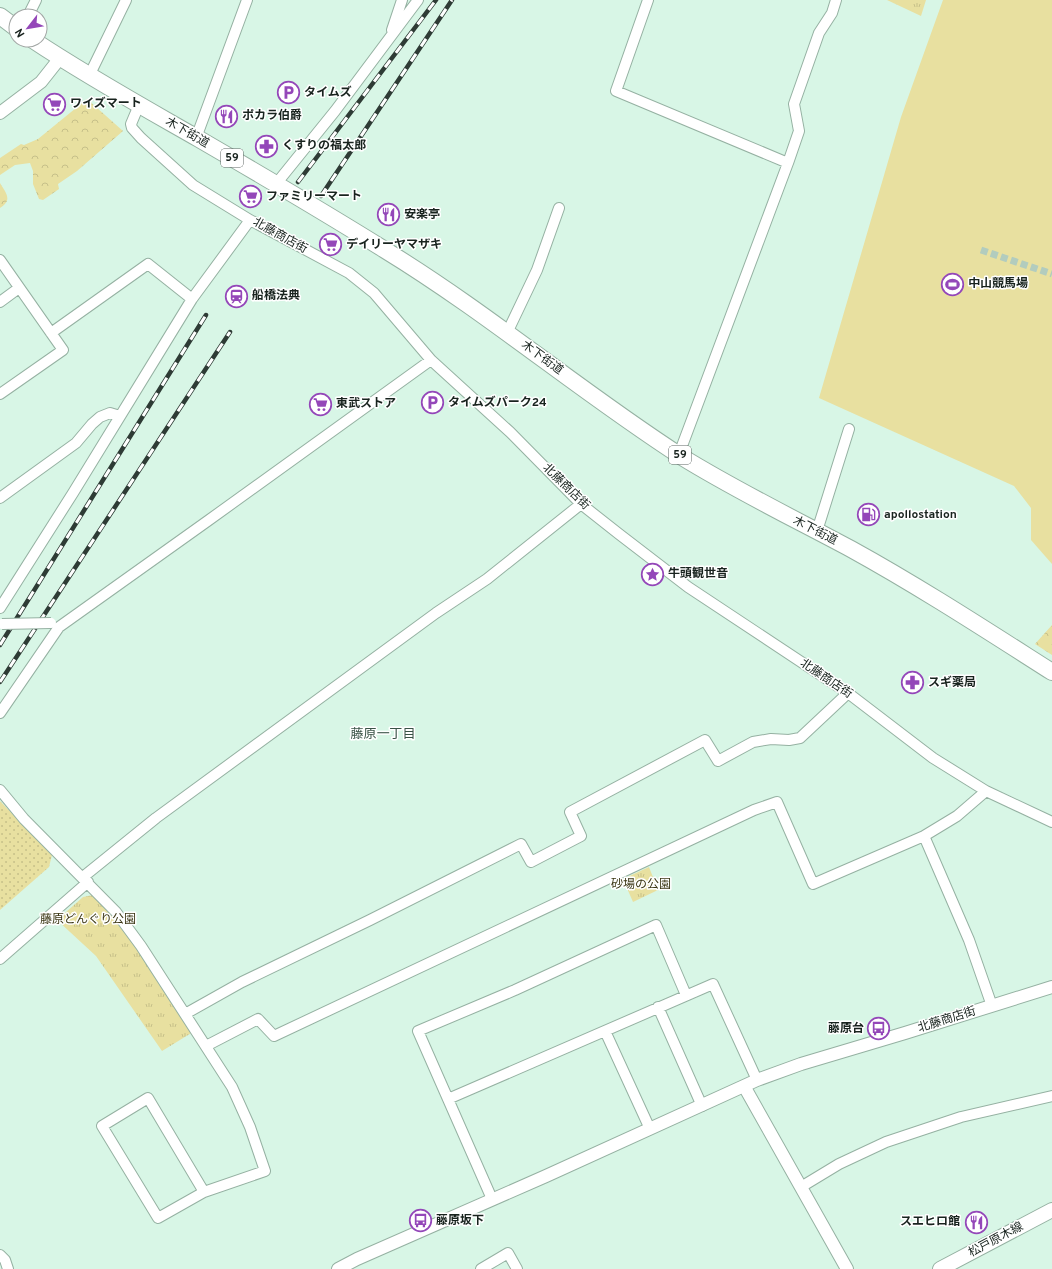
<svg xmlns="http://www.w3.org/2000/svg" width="1052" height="1269" viewBox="0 0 1052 1269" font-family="Overpass,'Noto Sans JP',sans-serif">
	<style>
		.grass { fill: url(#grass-dots) }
		.forest { fill: url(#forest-crowns) }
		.park { fill: url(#park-tufts) }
		.pitch { fill: #e8e0a0 }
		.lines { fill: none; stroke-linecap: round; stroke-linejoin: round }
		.pedestrian-tunnel { stroke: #b2ccbe; stroke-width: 7; stroke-dasharray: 7 3.5; stroke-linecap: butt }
		.minor-casing { stroke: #95b1a2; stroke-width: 12 }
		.tertiary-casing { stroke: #95b1a2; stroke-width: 14 }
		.secondary-casing { stroke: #95b1a2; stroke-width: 16 }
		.primary-casing { stroke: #95b1a2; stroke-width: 18 }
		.minor { stroke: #fff; stroke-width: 10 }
		.tertiary { stroke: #fff; stroke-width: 12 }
		.secondary { stroke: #fff; stroke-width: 14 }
		.primary { stroke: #fff; stroke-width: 16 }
		.rail-casing { stroke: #2e3b35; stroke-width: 4.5 }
		.rail { stroke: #fff; stroke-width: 3; stroke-dasharray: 9; stroke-linecap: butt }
		.minor-bridge-casing { stroke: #95b1a2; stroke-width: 12; stroke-linecap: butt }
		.minor-bridge { stroke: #fff; stroke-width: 10 }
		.labels { text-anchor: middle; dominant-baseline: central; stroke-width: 3; stroke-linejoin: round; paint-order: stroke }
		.shield { fill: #fff; stroke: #5d6562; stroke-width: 1 }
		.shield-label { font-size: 11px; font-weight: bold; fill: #18231e }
		.poi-label { font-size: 12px; font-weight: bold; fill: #18231e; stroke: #fff; text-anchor: start }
		.street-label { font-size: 12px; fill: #18231e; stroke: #fff }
		.park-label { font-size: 12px; fill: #3b3614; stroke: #fff }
		.neighbourhood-label { font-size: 13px; fill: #395246; stroke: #fff }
	</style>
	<defs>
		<pattern id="grass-dots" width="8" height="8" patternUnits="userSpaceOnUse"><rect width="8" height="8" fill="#e8e0a0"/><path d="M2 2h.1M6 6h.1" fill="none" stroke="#c6c089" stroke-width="1.8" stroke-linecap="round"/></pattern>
		<pattern id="forest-crowns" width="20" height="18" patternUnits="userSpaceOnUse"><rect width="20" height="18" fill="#e8e0a0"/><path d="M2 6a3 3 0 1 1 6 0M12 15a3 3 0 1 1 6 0" fill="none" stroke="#c6c089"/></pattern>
		<pattern id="park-tufts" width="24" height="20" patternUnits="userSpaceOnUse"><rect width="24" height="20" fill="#e8e0a0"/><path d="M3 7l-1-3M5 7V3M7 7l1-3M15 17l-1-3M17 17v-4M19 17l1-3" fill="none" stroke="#c6c089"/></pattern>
	</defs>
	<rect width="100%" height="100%" fill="#d8f6e6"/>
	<!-- grass -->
	<path class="grass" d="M 0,801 L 52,855 L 49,867 L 0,910 Z"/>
	<!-- forest -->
	<path class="forest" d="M 87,99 L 123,131 L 77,171 L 58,184 L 59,189 L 43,200 L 39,199 L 33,184 L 33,171 L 30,163 L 15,165 L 0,175 L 0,158 L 21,144 L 24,145 L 38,139 Z
		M 0,183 C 6,193 13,200 0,208 Z
		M 1052,625 L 1052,655 L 1035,644 Z"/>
	<!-- park -->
	<path class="park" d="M 887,0 L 926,0 L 921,16 Z
		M 649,867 L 658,890 L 633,902 L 623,879 Z
		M 93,895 L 119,924 L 161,984 L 193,1032 L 162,1051 L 96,956 L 57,920 L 83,897 Z"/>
	<!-- pitch -->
	<path class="pitch" d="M 943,0 L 1052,0 L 1052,564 L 1031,540 L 1031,508 L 1014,486 L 819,398 L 901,117 Z"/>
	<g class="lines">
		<!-- pedestrian-tunnel -->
		<path class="pedestrian-tunnel" d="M 981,250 L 1052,274"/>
		<defs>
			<path id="minor" d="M 648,0 L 616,91 L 788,163
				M 28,16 L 36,0
				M 392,30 L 402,0
				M 89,76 L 126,0
				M 139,105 L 131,124 L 132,128 L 141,138 L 193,185 L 250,220 L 349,273 L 374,293 L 431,360 L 510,432 L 581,504 L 619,534 L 688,587 L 848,693 L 933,758 L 986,791 L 1052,822
				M 196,138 L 247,0
				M 276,184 L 335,111 L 418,0
				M 0,260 L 63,350 L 0,394
				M 0,302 L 19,288
				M 51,333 L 148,264 L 192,299
				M 507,333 L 537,270 L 559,208
				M 679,454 L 788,163 L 799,131 L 794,104 L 819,33 L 832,13 L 836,0
				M 0,498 L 76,443 L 92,424 L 100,417 L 110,413 L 120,416
				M 817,531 L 849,429
				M 0,608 L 73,493 L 192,299 L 250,220
				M 0,713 L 59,627 L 209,520 L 431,360
				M 0,790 L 24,819 L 116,912 L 141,946 L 232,1087 L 250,1127 L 265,1171 L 204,1192 L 158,1218 L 102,1126 L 148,1098 L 204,1192
				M 986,791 L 957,816 L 924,836 L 969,940 L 992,1006
				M 83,877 L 156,818 L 436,613 L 487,579 L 581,504
				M 0,959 L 88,882
				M 658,1007 L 702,1106
				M 185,1014 L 242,982 L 370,920 L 521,844 L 531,862 L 581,836 L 570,812 L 705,740 L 718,761 L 753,742 L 771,739 L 789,740 L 800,738 L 848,693
				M 605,1031 L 650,1129
				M 206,1046 L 258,1019 L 274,1036 L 754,810 L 777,802 L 813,884 L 924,836
				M 448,1099 L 713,984 L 757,1080
				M 801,1187 L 839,1164 L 886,1142 L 961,1117 L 1052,1096
				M 492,1199 L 418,1031 L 515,990 L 656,925 L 686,995
				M 0,1255 L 5,1260 L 8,1269
				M 481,1269 L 508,1253 L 517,1269"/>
			<path id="tertiary" d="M 0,113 L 41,82 L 60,58
				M 744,1086 L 847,1269
				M 338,1269 L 357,1259 L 546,1176 L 757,1080 L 801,1064 L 905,1033 L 1052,987"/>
			<path id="secondary" d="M 940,1269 L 1052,1210"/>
			<path id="primary" d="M 0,16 L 16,28
				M 33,40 C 87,76 143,107 199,139 C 261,175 324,212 385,250 C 488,313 581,392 682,457 C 737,491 795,519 851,549 C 920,587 986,630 1052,672"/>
		</defs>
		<!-- minor casing -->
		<use href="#minor" class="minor-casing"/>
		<!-- tertiary casing -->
		<use href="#tertiary" class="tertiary-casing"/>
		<!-- secondary casing -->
		<use href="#secondary" class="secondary-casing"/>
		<!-- primary casing -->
		<use href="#primary" class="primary-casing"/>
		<!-- minor -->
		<use href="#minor" class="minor"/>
		<!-- tertiary -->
		<use href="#tertiary" class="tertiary"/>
		<!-- secondary -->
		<use href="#secondary" class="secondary"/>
		<!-- primary -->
		<use href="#primary" class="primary"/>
		<defs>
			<path id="rail" d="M 298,182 L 436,0
				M 321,196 L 452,0
				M 0,645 L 206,315
				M 0,682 L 230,332"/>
		</defs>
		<!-- rail casing -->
		<use href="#rail" class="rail-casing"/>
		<!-- rail -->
		<use href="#rail" class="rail"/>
		<defs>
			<path id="minor-bridge" d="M 2,624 L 51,623"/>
		</defs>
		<!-- minor-bridge casing -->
		<use href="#minor-bridge" class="minor-bridge-casing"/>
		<!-- minor-bridge -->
		<use href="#minor-bridge" class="minor-bridge"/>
	</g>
	<!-- icons -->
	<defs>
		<symbol id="parking-ring" viewBox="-11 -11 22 22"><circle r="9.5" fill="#fff" stroke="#9447b9" stroke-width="1.5"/><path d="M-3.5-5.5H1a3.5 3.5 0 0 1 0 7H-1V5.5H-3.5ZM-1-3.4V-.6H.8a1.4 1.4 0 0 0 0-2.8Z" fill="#9447b9"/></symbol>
		<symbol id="supermarket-ring" viewBox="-11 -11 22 22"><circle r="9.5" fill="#fff" stroke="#9447b9" stroke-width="1.5"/><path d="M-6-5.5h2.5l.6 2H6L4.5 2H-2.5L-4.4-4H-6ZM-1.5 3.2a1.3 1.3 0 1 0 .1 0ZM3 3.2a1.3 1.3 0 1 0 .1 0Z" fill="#9447b9"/></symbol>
		<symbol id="restaurant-ring" viewBox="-11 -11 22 22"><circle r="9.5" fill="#fff" stroke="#9447b9" stroke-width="1.5"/><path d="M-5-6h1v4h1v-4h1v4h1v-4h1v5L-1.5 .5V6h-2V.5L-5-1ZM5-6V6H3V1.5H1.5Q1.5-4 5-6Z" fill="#9447b9"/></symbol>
		<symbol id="pharmacy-ring" viewBox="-11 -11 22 22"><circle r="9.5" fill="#fff" stroke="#9447b9" stroke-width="1.5"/><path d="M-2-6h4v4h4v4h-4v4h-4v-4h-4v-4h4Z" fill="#9447b9"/></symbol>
		<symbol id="stadium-ring" viewBox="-11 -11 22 22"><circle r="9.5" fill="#fff" stroke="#9447b9" stroke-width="1.5"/><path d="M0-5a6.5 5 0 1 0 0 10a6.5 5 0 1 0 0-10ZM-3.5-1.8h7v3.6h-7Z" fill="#9447b9"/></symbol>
		<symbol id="station-ring" viewBox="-11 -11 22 22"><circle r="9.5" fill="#fff" stroke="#9447b9" stroke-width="1.5"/><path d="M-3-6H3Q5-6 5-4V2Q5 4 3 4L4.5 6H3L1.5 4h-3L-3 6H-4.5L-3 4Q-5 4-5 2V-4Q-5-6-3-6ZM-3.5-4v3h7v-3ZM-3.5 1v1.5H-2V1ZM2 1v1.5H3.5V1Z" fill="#9447b9"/></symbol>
		<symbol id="fuel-ring" viewBox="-11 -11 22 22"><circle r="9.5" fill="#fff" stroke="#9447b9" stroke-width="1.5"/><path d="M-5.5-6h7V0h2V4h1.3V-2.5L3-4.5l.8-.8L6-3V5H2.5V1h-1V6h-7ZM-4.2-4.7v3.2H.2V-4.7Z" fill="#9447b9"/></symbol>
		<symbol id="sight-ring" viewBox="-11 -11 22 22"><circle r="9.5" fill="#fff" stroke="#9447b9" stroke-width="1.5"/><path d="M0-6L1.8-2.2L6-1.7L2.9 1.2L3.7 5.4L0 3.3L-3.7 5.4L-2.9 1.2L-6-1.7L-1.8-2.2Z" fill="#9447b9"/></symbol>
		<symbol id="bus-ring" viewBox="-11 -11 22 22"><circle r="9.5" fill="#fff" stroke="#9447b9" stroke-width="1.5"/><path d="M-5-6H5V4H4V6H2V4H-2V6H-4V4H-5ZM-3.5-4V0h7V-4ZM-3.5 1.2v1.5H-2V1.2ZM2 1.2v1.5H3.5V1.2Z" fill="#9447b9"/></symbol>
	</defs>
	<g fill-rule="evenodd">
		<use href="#parking-ring" x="276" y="80" width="25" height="25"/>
		<use href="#supermarket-ring" x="42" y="92" width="25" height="25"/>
		<use href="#restaurant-ring" x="214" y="104" width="25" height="25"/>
		<use href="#pharmacy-ring" x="254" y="134" width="25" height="25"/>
		<use href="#supermarket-ring" x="238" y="184" width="25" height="25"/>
		<use href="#restaurant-ring" x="376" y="202" width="25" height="25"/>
		<use href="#supermarket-ring" x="318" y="232" width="25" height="25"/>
		<use href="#stadium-ring" x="940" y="272" width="25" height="25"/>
		<use href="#station-ring" x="224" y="284" width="25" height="25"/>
		<use href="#parking-ring" x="420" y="390" width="25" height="25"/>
		<use href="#supermarket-ring" x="308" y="392" width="25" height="25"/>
		<use href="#fuel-ring" x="856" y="502" width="25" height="25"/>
		<use href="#sight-ring" x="640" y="562" width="25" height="25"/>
		<use href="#pharmacy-ring" x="900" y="670" width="25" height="25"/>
		<use href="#bus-ring" x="866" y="1016" width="25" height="25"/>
		<use href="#bus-ring" x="408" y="1208" width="25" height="25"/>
		<use href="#restaurant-ring" x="964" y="1210" width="25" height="25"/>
	</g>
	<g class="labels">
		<!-- shield labels -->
		<g class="shield">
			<rect x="221" y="149" width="22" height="18" rx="3"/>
			<rect x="669" y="446" width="22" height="18" rx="3"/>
		</g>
		<g class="shield-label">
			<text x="232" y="158">59</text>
			<text x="680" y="455">59</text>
		</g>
		<!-- poi labels -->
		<g class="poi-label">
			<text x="304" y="93">タイムズ</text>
			<text x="70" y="104">ワイズマート</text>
			<text x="242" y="116">ポカラ伯爵</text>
			<text x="282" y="146">くすりの福太郎</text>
			<text x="266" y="197">ファミリーマート</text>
			<text x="404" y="215">安楽亭</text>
			<text x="346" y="245">デイリーヤマザキ</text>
			<text x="968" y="284">中山競馬場</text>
			<text x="252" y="296">船橋法典</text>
			<text x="448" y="403">タイムズパーク24</text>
			<text x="336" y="404">東武ストア</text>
			<text x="884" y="515">apollostation</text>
			<text x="668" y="574">牛頭観世音</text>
			<text x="928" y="683">スギ薬局</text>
			<text x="864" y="1029" text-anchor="end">藤原台</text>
			<text x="436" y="1221">藤原坂下</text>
			<text x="960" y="1222" text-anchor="end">スエヒロ館</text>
		</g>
		<!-- street labels -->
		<g class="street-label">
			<text transform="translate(187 133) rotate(30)">木下街道</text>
			<text transform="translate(280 236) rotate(29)">北藤商店街</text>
			<text transform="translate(542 358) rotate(36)">木下街道</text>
			<text transform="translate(566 487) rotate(44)">北藤商店街</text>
			<text transform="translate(815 531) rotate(27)">木下街道</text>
			<text transform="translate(826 679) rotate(34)">北藤商店街</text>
			<text transform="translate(947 1020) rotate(-17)">北藤商店街</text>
			<text transform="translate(996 1240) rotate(-28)">松戸原木線</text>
		</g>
		<!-- park labels -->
		<g class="park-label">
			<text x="641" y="885">砂場の公園</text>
			<text x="88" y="920">藤原どんぐり公園</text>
		</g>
		<!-- neighbourhood labels -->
		<g class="neighbourhood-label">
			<text x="383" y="735">藤原一丁目</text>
		</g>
	</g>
	<!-- north arrow -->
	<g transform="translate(28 28) rotate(239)"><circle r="19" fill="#ffffff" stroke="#a3a7a5"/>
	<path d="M0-3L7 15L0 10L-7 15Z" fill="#9447b9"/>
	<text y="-6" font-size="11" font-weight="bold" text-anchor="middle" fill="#18231e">N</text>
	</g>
</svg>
